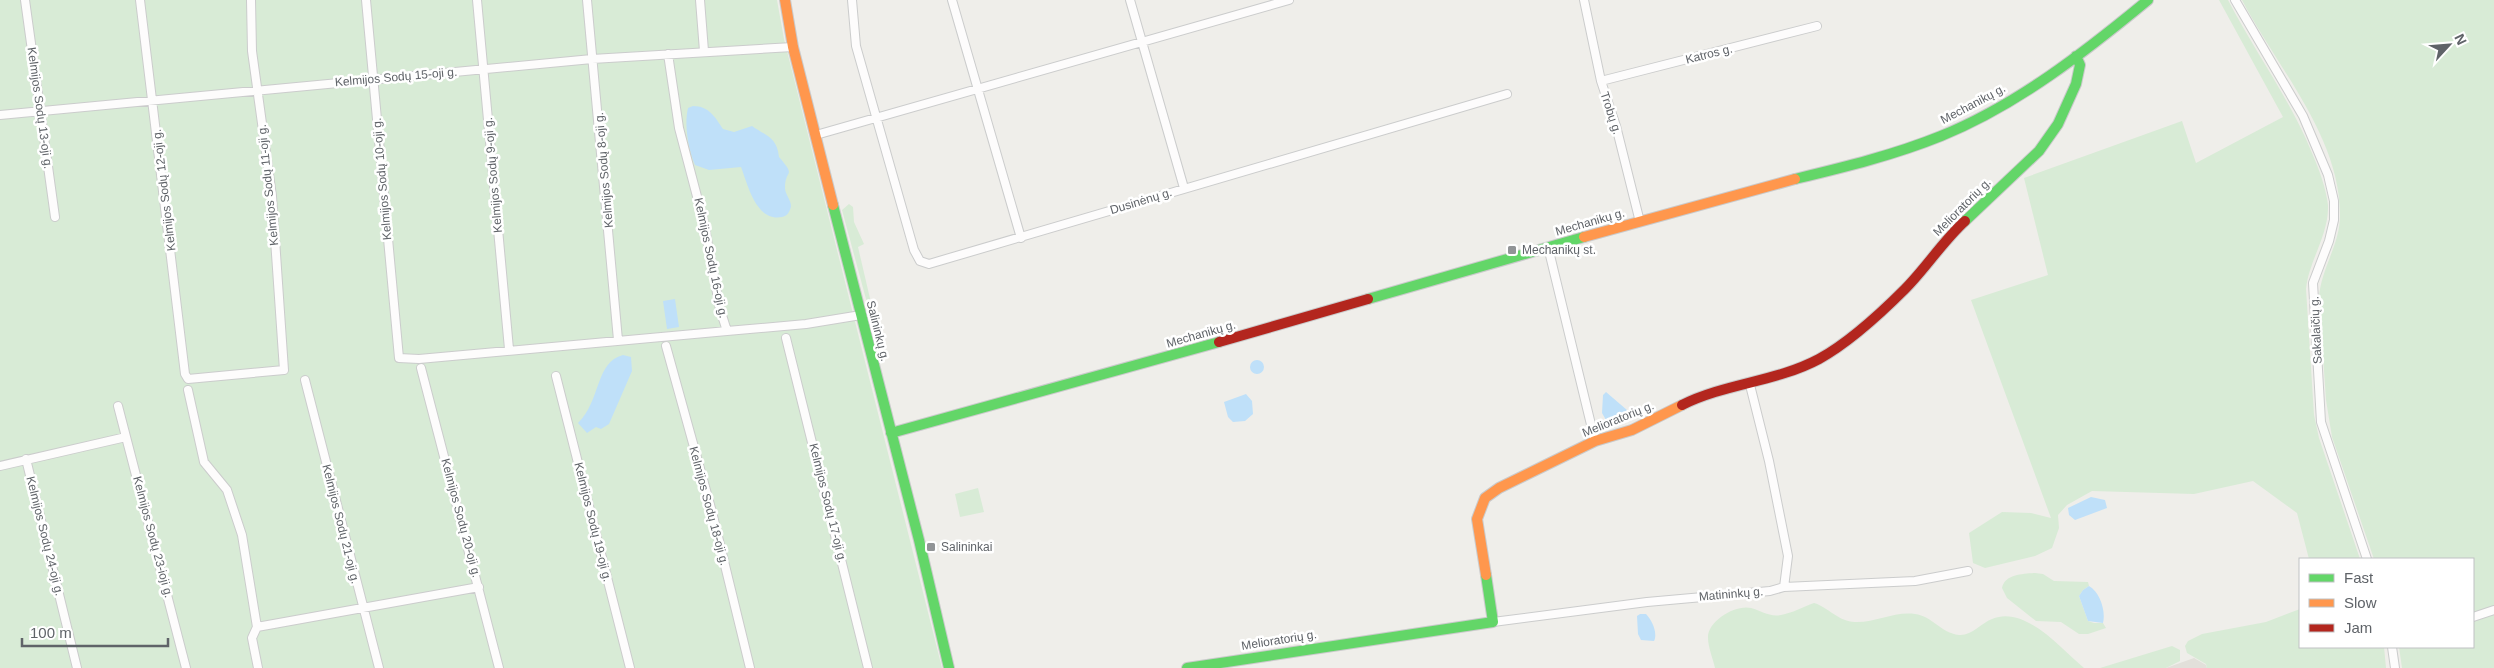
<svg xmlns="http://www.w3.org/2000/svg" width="2494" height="668" viewBox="0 0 2494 668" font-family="Arial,sans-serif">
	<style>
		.education { fill: #e2e0da }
		.green { fill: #d8ebd6 }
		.water { fill: #bfe0f9 }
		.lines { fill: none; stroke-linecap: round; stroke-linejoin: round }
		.street-casing { stroke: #cbcccc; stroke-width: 10 }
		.fast-casing { stroke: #cacacb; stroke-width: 12 }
		.slow-casing { stroke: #cacacb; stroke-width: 12 }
		.jam-casing { stroke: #cacacb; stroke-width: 12 }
		.street { stroke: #fdfcfc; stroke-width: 8 }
		.fast { stroke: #63d668; stroke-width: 10 }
		.slow { stroke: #ff974d; stroke-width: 10 }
		.jam { stroke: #b3261e; stroke-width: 10 }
		.poi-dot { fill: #919496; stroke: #fff; stroke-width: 2 }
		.labels { text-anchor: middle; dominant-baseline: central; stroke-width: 5; stroke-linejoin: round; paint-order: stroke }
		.street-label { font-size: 12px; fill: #5f6368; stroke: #fff }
		.poi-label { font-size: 12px; fill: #5f6368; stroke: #fff; text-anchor: start }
	</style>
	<rect width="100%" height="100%" fill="#efeeea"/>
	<!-- education -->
	<path class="education" d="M 2194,658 L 2206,665 L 2207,668 L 2166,668 Z"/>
	<!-- green -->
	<path class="green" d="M 0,0 L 777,0 L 784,39 L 942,668 L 0,668 Z
		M 2219,0 L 2228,0 C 2255,52 2290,99 2312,153 C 2319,169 2326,188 2328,205 C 2329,235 2309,260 2306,289 L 2314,415 L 2319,438 L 2360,559 L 2309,559 L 2297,513 L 2253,481 L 2194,494 L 2092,491 L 2067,505 L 2058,515 L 2059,528 L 2052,548 L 2035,556 L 1985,568 L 1973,563 L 1969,533 L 2002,512 L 2031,513 L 2051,518 L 1971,300 L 2048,275 L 2024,178 L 2182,121 L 2196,163 L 2283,117 Z
		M 2242,0 L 2494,0 L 2494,668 L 2402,668 L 2399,647 L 2473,647 L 2473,559 L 2374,559 L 2332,437 L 2326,400 L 2319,297 C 2321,269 2340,244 2340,216 C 2341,137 2276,66 2242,0 Z
		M 849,204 L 853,207 L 854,222 L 864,244 L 858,247 L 872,307 L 866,299 L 842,210 Z
		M 978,488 L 984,512 L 960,517 L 955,494 Z
		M 2035,573 L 2043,574 L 2054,581 L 2088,582 L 2089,586 L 2083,590 L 2079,596 L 2088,621 L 2094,623 L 2103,623 L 2106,628 L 2088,634 L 2079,634 L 2061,622 L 2036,621 L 2007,598 L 2002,588 C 2005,574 2023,574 2035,573 Z
		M 1814,603 C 1828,607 1839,622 1855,622 C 1875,623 1895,611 1915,614 C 1932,616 1941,633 1959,635 C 1972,636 1981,623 1992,619 C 2025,605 2060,648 2084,668 L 1715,668 C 1713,659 1708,647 1708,638 C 1707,621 1736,604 1751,608 C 1762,611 1769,617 1781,615 C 1792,613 1803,607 1814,603 Z
		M 2300,609 L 2300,647 L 2384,647 L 2386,668 L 2207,668 L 2206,664 L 2187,653 L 2185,646 L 2188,641 L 2202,634 L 2266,622 Z
		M 2172,646 L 2180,650 L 2180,661 L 2166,668 L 2100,668 Z"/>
	<!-- water -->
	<path class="water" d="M 693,106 C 709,106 715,117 723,129 L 734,132 L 752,126 C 766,136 777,137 779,157 C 797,178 785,168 785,188 C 785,194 791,200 791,206 C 790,212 787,216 782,217 C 756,222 748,185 741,167 L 709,170 L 695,165 C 688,148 684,125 688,108 Z
		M 675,299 L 679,327 L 667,329 L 663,301 Z
		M 623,355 L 631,357 L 632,371 L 609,424 L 601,429 L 596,427 L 587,433 L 578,423 C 601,401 595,362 623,355 Z
		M1250 367a7 7 0 1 1 14 0a7 7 0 1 1-14 0Z
		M 1606,392 L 1627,410 C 1625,418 1614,424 1606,420 L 1602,413 L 1603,395 Z
		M 1246,394 L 1252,401 L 1253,414 L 1245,421 L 1233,422 L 1228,417 L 1224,402 Z
		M 2091,497 L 2105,500 L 2107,508 L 2075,520 L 2069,515 L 2068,508 Z
		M 2089,586 C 2100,592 2106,611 2103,623 L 2088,621 L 2079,596 L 2083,590 Z
		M 1640,614 L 1646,614 C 1652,620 1658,633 1654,641 L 1641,640 L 1638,634 L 1637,616 Z"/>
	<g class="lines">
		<defs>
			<path id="street" d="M 25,0 L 55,217
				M 140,0 L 185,374 L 188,379 L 284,370 L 272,196 L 252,51 L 251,0
				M 366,0 L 399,358 L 419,359 L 727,331
				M 477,0 L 509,349
				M 587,0 L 618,340
				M 700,0 L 704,51
				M 852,0 L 856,46 L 914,250 L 920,261 L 929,264 L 1507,94
				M 952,0 L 1021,238
				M 1130,0 L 1184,188
				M 1584,0 L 1601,81 L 1616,126 L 1640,222
				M 2235,0 L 2303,116 L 2328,175 L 2334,201 L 2334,220 L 2329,241 L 2313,283 L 2321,422 L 2367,559
				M 668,54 L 679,128 L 704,223 L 720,309 L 727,331 L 806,324 L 861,315
				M 1601,81 L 1817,26
				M 0,115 L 592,59 L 793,47
				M 816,135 L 1289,0
				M 1548,247 L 1595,441
				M 786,338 L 868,668
				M 666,346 L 712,512 L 750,668
				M 421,368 L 499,668
				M 556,376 L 630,668
				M 305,380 L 379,668
				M 1750,385 L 1769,461 L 1788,556 L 1784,587
				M 188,390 L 204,462 L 227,490 L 242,535 L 257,627 L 252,638 L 258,668
				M 118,406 L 186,668
				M 26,459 L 77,668
				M 0,466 L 126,437
				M 2473,617 L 2494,610
				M 1493,622 L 1647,602 L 1770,591 L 1784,587 L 1915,581 L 1968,571
				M 257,627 L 479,587
				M 2392,647 L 2395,668"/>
			<path id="fast" d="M 1795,179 C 1845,167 1894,155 1941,136 C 2017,105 2085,52 2148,0
				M 833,205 L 919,540 L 949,668
				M 1965,221 L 2039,151 L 2058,124 L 2076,84 L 2080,65 L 2076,56
				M 1368,299 L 1584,237
				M 891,433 L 1219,342
				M 1187,668 L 1493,622 L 1486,575"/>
			<path id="slow" d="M 785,0 L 793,47 L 833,205
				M 1584,237 L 1795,179
				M 1486,575 L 1477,519 L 1485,498 L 1499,488 L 1595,441 L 1632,430 L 1682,405"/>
			<path id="jam" d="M 1219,342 L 1368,299
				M 1682,405 C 1726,383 1776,382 1819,359 C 1850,342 1880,314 1905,289 C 1926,268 1943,241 1965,221"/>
		</defs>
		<!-- street casing -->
		<use href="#street" class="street-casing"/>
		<!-- fast casing -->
		<use href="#fast" class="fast-casing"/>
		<!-- slow casing -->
		<use href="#slow" class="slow-casing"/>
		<!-- jam casing -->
		<use href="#jam" class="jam-casing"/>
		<!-- street -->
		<use href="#street" class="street"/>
		<!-- fast -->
		<use href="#fast" class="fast"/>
		<!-- slow -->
		<use href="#slow" class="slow"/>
		<!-- jam -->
		<use href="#jam" class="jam"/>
	</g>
	<!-- markers -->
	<g class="poi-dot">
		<rect x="1507" y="245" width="10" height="10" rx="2.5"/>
		<rect x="926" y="542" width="10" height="10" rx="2.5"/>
	</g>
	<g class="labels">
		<!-- street labels -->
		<g class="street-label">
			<text transform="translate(1709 54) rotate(-14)">Katros g.</text>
			<text transform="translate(396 77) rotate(-5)">Kelmijos Sodų 15-oji g.</text>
			<text transform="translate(1973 104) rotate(-28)">Mechanikų g.</text>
			<text transform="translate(40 108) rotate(82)">Kelmijos Sodų 13-oji g.</text>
			<text transform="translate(1611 113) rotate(72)">Trobų g.</text>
			<text transform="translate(604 170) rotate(-95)">Kelmijos Sodų 8-oji g.</text>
			<text transform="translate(493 175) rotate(-95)">Kelmijos Sodų 9-oji g.</text>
			<text transform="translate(382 179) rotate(-95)">Kelmijos Sodų 10-oji g.</text>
			<text transform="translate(268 185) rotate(-96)">Kelmijos Sodų 11-oji g.</text>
			<text transform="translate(164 190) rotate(-97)">Kelmijos Sodų 12-oji g.</text>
			<text transform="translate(1141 201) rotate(-17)">Dusinėnų g.</text>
			<text transform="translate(1962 207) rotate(-45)">Melioratorių g.</text>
			<text transform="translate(1590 222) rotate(-16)">Mechanikų g.</text>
			<text transform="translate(711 258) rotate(78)">Kelmijos Sodų 16-oji g.</text>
			<text transform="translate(2316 330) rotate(-93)">Sakalaičių g.</text>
			<text transform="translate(878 331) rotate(76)">Salininkų g.</text>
			<text transform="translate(1201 334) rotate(-16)">Mechanikų g.</text>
			<text transform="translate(1618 419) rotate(-22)">Melioratorių g.</text>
			<text transform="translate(828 503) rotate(76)">Kelmijos Sodų 17-oji g.</text>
			<text transform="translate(709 506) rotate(75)">Kelmijos Sodų 18-oji g.</text>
			<text transform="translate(461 518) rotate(75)">Kelmijos Sodų 20-oji g.</text>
			<text transform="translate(593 522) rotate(76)">Kelmijos Sodų 19-oji g.</text>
			<text transform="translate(341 524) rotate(76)">Kelmijos Sodų 21-oji g.</text>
			<text transform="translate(45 536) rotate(76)">Kelmijos Sodų 24-oji g.</text>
			<text transform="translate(153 537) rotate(75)">Kelmijos Sodų 23-ioji g.</text>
			<text transform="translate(1731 594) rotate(-5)">Matininkų g.</text>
			<text transform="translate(1279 640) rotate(-9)">Melioratorių g.</text>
		</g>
		<!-- poi labels -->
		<g class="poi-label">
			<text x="1522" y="250">Mechanikų st.</text>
			<text x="941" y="547">Salininkai</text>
		</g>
	</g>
	<!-- legend -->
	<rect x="2299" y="558" width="175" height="90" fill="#ffffff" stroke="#bfc1c3"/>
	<rect x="2309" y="574" width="25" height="8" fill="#63d668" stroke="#bfc1c3"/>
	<text x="2344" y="583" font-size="15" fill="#5f6368">Fast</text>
	<rect x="2309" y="599" width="25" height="8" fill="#ff974d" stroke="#bfc1c3"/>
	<text x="2344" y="608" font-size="15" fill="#5f6368">Slow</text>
	<rect x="2309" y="624" width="25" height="8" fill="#b3261e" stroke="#bfc1c3"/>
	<text x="2344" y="633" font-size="15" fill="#5f6368">Jam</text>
	<!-- north arrow -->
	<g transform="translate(2449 45) rotate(64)" stroke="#ffffff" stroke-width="4" paint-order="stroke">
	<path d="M0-4L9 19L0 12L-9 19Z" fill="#5f6368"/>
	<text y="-8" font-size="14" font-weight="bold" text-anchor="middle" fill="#5f6368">N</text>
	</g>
	<!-- scale -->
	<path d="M22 638v8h146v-8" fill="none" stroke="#5f6368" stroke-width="2.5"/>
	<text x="30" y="638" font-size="15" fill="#5f6368" stroke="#ffffff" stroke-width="4" paint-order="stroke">100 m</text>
</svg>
